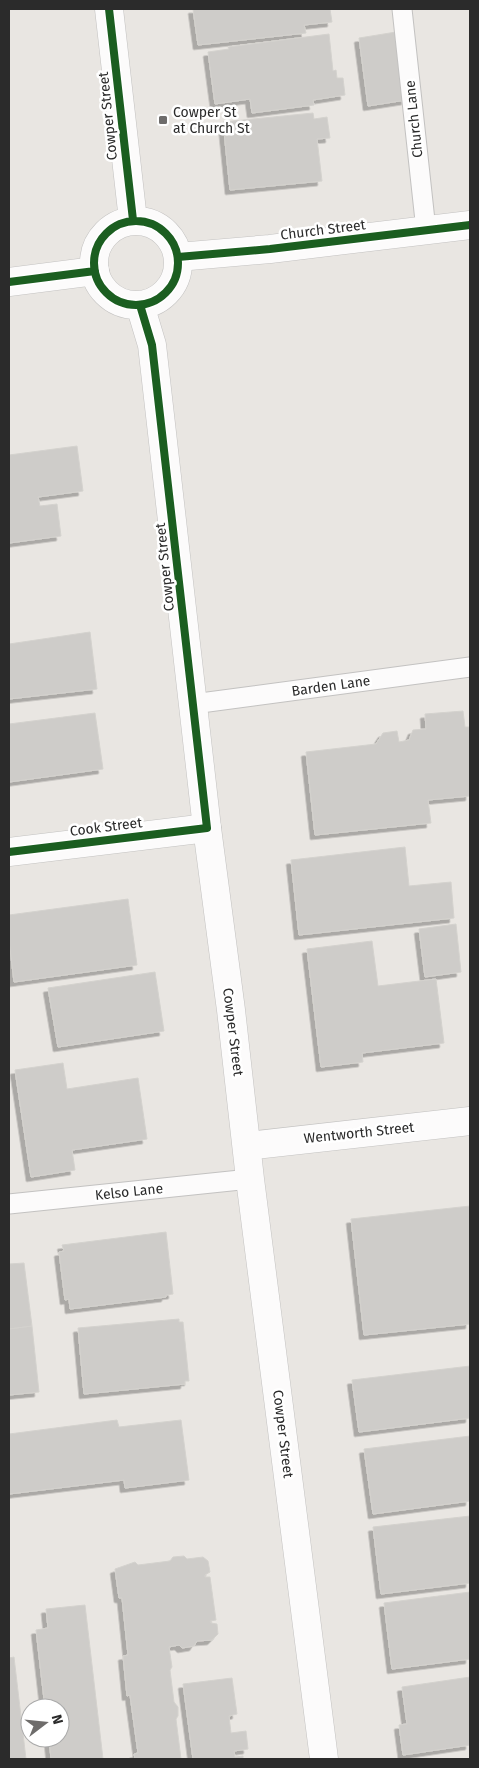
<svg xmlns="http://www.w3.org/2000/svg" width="479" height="1768" viewBox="0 0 479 1768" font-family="'Fira Sans',sans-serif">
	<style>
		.building { fill: #ceccc9; stroke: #d4d2ce; filter: url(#shadow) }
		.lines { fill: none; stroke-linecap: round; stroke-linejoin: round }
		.service-casing { stroke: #c3c2c1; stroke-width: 21 }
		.minor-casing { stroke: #c3c2c1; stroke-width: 29 }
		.tertiary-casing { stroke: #c3c2c1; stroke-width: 29 }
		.secondary-casing { stroke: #c3c2c1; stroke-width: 29 }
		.service { stroke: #fcfbfb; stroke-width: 19 }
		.minor { stroke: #fcfbfb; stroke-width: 28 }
		.tertiary { stroke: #fcfbfb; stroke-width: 28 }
		.secondary { stroke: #fcfbfb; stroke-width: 28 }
		.cycleway-casing { stroke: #fff; stroke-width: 11 }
		.cycleway { stroke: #1b5e20; stroke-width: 8 }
		.poi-dot { fill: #6e6c6b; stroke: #fff; stroke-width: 2 }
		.labels { text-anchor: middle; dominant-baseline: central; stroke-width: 5; stroke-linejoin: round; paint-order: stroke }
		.poi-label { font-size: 14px; fill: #2b2b2b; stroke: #fff; text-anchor: start }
		.street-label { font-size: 14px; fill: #2b2b2b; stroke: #fff }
	</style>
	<defs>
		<filter id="shadow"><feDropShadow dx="-4.5" dy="4.5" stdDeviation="0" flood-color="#0004"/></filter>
	</defs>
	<rect width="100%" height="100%" fill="#e9e6e2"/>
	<!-- building -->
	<path class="building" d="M 193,9 L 330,9 L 332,22 L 304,25 L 306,33 L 198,45 Z
		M 396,32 L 406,100 L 368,106 L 359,38 Z
		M 329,34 L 333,71 L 336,70 L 337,78 L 343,78 L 345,95 L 313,100 L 314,105 L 252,113 L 250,99 L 215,104 L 208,52 L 229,49 L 228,47 Z
		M 313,113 L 314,119 L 327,117 L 330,138 L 317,139 L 322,181 L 230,190 L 223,122 Z
		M 77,446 L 83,491 L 38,497 L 40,506 L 57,504 L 61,536 L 9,543 L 9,455 Z
		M 90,632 L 97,689 L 9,699 L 9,644 Z
		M 463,711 L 465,727 L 470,727 L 470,796 L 428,800 L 431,823 L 315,835 L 306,752 L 376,744 L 383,733 L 397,731 L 399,742 L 409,740 L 413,730 L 426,729 L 425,714 Z
		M 95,713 L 103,769 L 9,782 L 9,724 Z
		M 405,847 L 409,886 L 451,882 L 454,918 L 299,935 L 291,860 Z
		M 128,899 L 137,965 L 14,982 L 9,940 L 9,915 Z
		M 456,924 L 461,972 L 425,977 L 419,929 Z
		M 372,941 L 378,986 L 436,979 L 444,1043 L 362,1053 L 363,1062 L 321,1067 L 307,949 Z
		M 155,972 L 164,1031 L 58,1047 L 48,988 Z
		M 63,1063 L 67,1089 L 138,1078 L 147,1139 L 72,1150 L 75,1170 L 31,1177 L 15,1070 Z
		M 470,1206 L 470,1324 L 364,1335 L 351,1219 Z
		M 166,1232 L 173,1294 L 166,1295 L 166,1297 L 70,1309 L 69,1299 L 65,1300 L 59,1252 L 64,1251 L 62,1245 Z
		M 24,1263 L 32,1326 L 9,1329 L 9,1264 Z
		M 179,1319 L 179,1322 L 183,1322 L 189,1381 L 185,1381 L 185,1384 L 84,1394 L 78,1328 Z
		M 32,1326 L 39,1392 L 9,1395 L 9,1329 Z
		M 470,1366 L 470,1418 L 359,1432 L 352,1380 Z
		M 117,1420 L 119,1427 L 181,1420 L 189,1480 L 125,1488 L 124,1480 L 9,1494 L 9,1434 Z
		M 470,1436 L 470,1501 L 373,1514 L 364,1449 Z
		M 470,1516 L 470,1583 L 381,1594 L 373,1527 Z
		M 184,1556 L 187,1559 L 203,1557 L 208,1561 L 210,1572 L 205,1575 L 205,1577 L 210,1577 L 216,1620 L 210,1621 L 211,1623 L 217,1624 L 218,1634 L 212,1640 L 197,1641 L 194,1646 L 182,1648 L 179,1645 L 169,1647 L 172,1667 L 170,1670 L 174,1702 L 178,1707 L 178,1716 L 176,1719 L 181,1759 L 135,1759 L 134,1754 L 138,1753 L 130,1695 L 127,1696 L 123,1656 L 128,1655 L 122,1598 L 119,1598 L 115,1569 L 135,1562 L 138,1565 L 170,1561 L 173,1557 Z
		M 470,1592 L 470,1659 L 392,1669 L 384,1603 Z
		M 85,1605 L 103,1759 L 51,1759 L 49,1738 L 60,1738 L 60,1708 L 45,1708 L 36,1630 L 48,1628 L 46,1609 Z
		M 14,1657 L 26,1759 L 9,1759 L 9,1658 Z
		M 470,1677 L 470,1745 L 403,1755 L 399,1725 L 407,1724 L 402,1687 Z
		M 232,1678 L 237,1714 L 229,1716 L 231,1733 L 246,1731 L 248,1749 L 234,1751 L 235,1757 L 243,1756 L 243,1759 L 193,1759 L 183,1684 Z"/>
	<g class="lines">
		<defs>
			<path id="service" d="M 402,9 L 426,230
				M 193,704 L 470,667
				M 9,1204 L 250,1179"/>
			<path id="minor" d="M 178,257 L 270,249 L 470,225
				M 9,282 L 95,271
				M 9,852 L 207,828"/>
			<path id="tertiary" d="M 247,1146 L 470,1121"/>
			<path id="secondary" d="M 109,9 L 133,220
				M94 263a42 42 0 1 1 84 0a42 42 0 1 1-84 0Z
				M 140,305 L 152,345 L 207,828 L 231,1010 L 250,1179 L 324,1759"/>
		</defs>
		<!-- service casing -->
		<use href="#service" class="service-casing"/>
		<!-- minor casing -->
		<use href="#minor" class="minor-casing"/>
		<!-- tertiary casing -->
		<use href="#tertiary" class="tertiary-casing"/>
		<!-- secondary casing -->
		<use href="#secondary" class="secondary-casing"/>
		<!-- service -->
		<use href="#service" class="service"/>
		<!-- minor -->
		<use href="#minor" class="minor"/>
		<!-- tertiary -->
		<use href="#tertiary" class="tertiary"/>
		<!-- secondary -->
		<use href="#secondary" class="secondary"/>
		<defs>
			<path id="cycleway" d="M 109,9 L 133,220
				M94 263a42 42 0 1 1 84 0a42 42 0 1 1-84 0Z
				M 178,257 L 270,249 L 470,225
				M 9,282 L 95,271
				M 9,852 L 207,828 L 152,345 L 140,305"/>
		</defs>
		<!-- cycleway casing -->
		<use href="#cycleway" class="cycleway-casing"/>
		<!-- cycleway -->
		<use href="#cycleway" class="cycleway"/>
	</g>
	<!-- markers -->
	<rect class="poi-dot" x="158" y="115" width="10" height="10" rx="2.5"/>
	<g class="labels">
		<!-- poi labels -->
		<g class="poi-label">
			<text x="173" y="112">Cowper St<tspan x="173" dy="16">at Church St</tspan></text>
		</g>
		<!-- street labels -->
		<g class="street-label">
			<text transform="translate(108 116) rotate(-96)">Cowper Street</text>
			<text transform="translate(414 119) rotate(-96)">Church Lane</text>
			<text transform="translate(323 230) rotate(-7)">Church Street</text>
			<text transform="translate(165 567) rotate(-96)">Cowper Street</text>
			<text transform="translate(331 686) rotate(-8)">Barden Lane</text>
			<text transform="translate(106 827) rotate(-7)">Cook Street</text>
			<text transform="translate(233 1032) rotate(83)">Cowper Street</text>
			<text transform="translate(359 1133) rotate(-6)">Wentworth Street</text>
			<text transform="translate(129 1192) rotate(-6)">Kelso Lane</text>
			<text transform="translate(283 1434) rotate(83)">Cowper Street</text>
		</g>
	</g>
	<!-- border -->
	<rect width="479" height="1768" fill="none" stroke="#2b2b2b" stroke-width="20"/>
	<!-- north arrow -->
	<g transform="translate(45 1723) rotate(74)"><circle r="24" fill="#ffffff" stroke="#aaaaaa"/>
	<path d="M0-4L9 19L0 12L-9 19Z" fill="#6e6c6b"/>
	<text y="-8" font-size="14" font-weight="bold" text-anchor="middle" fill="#2b2b2b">N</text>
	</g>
</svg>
